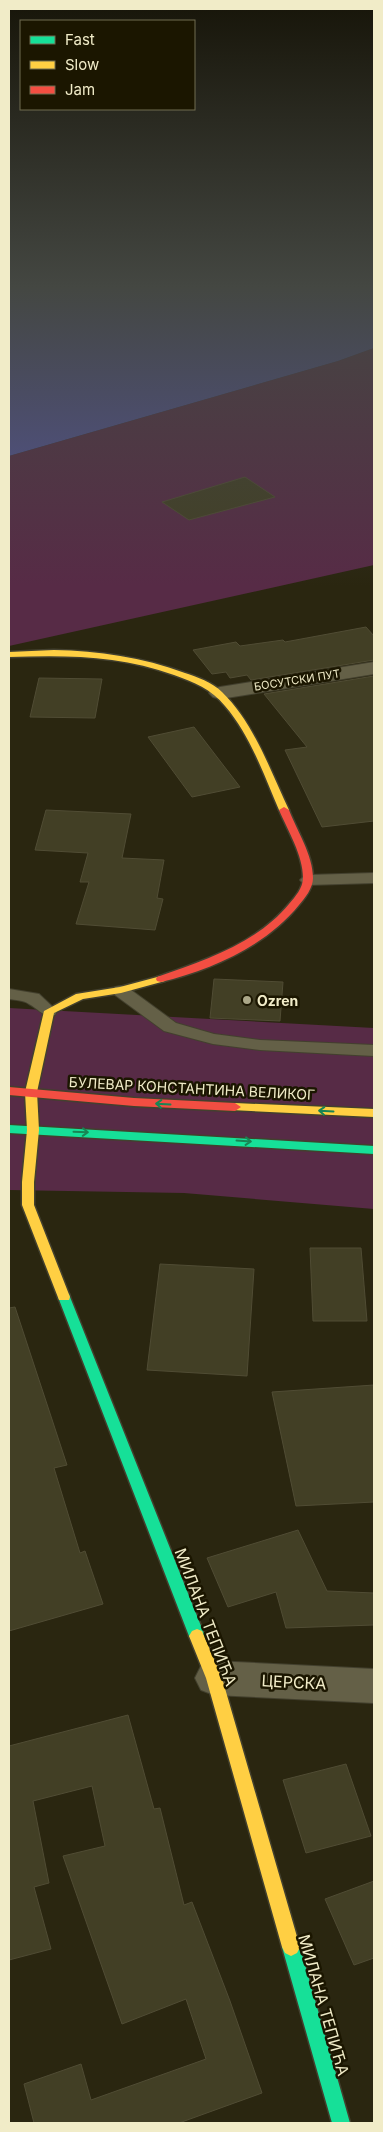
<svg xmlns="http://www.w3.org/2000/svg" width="383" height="2132" viewBox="0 0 383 2132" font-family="Inter,sans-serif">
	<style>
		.green { fill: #572b46 }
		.water { fill: #55559d }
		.building { fill: #423f25; stroke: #504c34 }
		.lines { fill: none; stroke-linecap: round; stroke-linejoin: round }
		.lane-casing { stroke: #43402e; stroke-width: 2 }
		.street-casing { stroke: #43402e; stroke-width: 2 }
		.fast-casing { stroke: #43402e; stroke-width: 3 }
		.slow-casing { stroke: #43402e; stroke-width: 3 }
		.jam-casing { stroke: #43402e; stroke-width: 3 }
		.lane { fill: #646047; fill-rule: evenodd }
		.street { fill: #646047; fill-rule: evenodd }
		.fast { fill: #16e098; fill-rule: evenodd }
		.slow { fill: #ffcf43; fill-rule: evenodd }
		.jam { fill: #f24e42; fill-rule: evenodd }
		.oneway { stroke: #188554 }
		.poi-dot { fill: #aba788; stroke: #1b1600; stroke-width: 2 }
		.labels { text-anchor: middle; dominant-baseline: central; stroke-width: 5; stroke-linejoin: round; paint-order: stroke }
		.far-street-label { font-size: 11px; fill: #f1ecc8; stroke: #1b1600 }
		.poi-label { font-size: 14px; font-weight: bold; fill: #f1ecc8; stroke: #1b1600; text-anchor: start }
		.street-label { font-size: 14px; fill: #f1ecc8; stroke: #1b1600 }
		.near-street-label { font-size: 16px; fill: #f1ecc8; stroke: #1b1600 }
	</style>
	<rect width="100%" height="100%" fill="#2a2610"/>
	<!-- green -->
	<path class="green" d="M 374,348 L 374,565 L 9,646 L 9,456 L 338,361 Z
		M 9,1008 L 374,1028 L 374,1209 L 184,1193 L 9,1190 Z"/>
	<!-- water -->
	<path class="water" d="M 9,288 L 374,288 L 374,348 L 338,361 L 9,456 Z"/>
	<!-- building -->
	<path class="building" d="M 245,477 L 275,497 L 189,520 L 162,502 Z
		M 366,627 L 374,636 L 374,660 L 251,680 L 247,675 L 230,678 L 226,672 L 212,674 L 193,650 L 236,642 L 240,646 L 283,640 L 285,642 Z
		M 374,676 L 374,821 L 322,827 L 285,750 L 307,747 L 264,694 Z
		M 39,678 L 102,679 L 95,718 L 30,717 Z
		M 194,727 L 240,787 L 192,797 L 148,737 Z
		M 46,810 L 131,814 L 122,858 L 164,860 L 157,898 L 163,899 L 155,930 L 76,924 L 89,882 L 80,882 L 88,853 L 35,850 Z
		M 214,979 L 283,982 L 280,1021 L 210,1018 Z
		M 310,1248 L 361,1248 L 367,1321 L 313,1321 Z
		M 160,1264 L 254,1269 L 247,1376 L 147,1370 Z
		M 15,1307 L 67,1465 L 54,1468 L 80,1553 L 85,1551 L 103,1604 L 9,1631 L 9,1308 Z
		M 374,1385 L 374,1502 L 296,1506 L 272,1392 Z
		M 298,1530 L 327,1591 L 374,1593 L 374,1625 L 286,1628 L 276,1592 L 228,1607 L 207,1558 Z
		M 128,1715 L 154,1809 L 160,1808 L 184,1905 L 192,1902 L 230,2001 L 262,2093 L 179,2123 L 34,2123 L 24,2084 L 81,2064 L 91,2100 L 206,2059 L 186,1999 L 122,2024 L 63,1856 L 105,1846 L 92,1786 L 33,1801 L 49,1883 L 34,1887 L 51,1949 L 9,1960 L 9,1746 Z
		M 346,1764 L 371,1836 L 306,1853 L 283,1780 Z
		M 374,1881 L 374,1958 L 354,1965 L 325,1899 Z"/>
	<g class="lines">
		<defs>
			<path id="lane" d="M 374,873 L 374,883 L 308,885 L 303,883 L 300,880 L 303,877 L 308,875 Z
				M 121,986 L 127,987 L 176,1023 L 214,1034 L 260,1040 L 374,1045 L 374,1056 L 260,1050 L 213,1044 L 164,1031 L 115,995 L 113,991 L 115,987 Z
				M 9,989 L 39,994 L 57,1011 L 55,1015 C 43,1018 39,1009 29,1004 C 24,1000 15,1000 9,999 Z"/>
			<path id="street" d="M 374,662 L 374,674 L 220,699 L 213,697 L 209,693 L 213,689 L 220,687 Z
				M 214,1661 L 374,1669 L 374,1703 L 214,1695 L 201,1690 L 195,1678 L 201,1666 Z"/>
			<path id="fast" d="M 9,1125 L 374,1146 L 374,1154 L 9,1133 Z
				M 64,1292 L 69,1294 L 70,1297 L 205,1636 L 202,1641 L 197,1643 L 192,1641 L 189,1636 L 58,1297 L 59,1294 Z
				M 291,1938 L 297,1941 L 300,1947 L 350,2123 L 332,2123 L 282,1947 L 285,1941 Z"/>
			<path id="slow" d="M 54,650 C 99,651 142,657 185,673 C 197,677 212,682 222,692 C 254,723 270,770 289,810 L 284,813 L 279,810 C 264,775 250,735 225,706 C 211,689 194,682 174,675 C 120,655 65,655 9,657 L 9,652 Z
				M 161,976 L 165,977 L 166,979 L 165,981 L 121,993 L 83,999 L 54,1013 L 37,1092 L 39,1130 L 34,1182 L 34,1205 L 70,1297 L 69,1300 L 59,1300 L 22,1205 L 22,1182 L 27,1130 L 25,1092 L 44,1011 L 76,994 L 120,987 Z
				M 235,1103 L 374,1109 L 374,1117 L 231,1110 L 229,1107 Z
				M 197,1629 L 202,1631 L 222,1678 L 300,1947 L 297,1953 L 291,1956 L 285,1953 L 282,1947 L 206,1678 L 189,1636 L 192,1631 Z"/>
			<path id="jam" d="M 284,807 L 289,810 C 297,831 313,855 313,878 C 313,888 305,898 299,905 C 266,946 211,970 161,982 L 157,981 L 156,979 L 157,977 C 205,960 256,944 289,904 C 295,897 303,888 303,878 C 303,855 288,831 279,810 Z
				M 9,1087 L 134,1098 L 235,1103 L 241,1107 L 235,1111 L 134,1106 L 9,1095 Z"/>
		</defs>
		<!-- lane casing -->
		<use href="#lane" class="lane-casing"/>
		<!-- street casing -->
		<use href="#street" class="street-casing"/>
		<!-- fast casing -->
		<use href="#fast" class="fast-casing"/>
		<!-- slow casing -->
		<use href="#slow" class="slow-casing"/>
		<!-- jam casing -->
		<use href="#jam" class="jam-casing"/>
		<!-- lane -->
		<use href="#lane" class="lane"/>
		<!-- street -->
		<use href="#street" class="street"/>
		<!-- fast -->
		<use href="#fast" class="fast"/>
		<!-- slow -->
		<use href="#slow" class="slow"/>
		<!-- jam -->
		<use href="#jam" class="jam"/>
	</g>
	<!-- one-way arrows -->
	<defs><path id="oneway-shaft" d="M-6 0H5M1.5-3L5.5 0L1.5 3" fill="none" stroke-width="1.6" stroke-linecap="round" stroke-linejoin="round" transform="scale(1.25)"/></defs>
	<g class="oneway">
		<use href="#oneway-shaft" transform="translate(163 1104) rotate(-177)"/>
		<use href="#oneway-shaft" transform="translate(326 1111) rotate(-177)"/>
		<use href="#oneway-shaft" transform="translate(81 1132) rotate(2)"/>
		<use href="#oneway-shaft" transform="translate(244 1141) rotate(4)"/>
	</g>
	<!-- sky -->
	<linearGradient id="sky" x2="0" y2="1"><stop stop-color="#171509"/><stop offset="0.49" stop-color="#444742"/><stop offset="1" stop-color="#444742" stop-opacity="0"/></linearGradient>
	<rect width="383" height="586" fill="url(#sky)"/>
	<!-- markers -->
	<circle class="poi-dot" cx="247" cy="1000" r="5"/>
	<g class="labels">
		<!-- far-street labels -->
		<g class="far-street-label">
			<text transform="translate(297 680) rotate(-9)">БОСУТСКИ ПУТ</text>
		</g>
		<!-- poi labels -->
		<g class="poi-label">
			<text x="257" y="1000">Ozren</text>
		</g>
		<!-- street labels -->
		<g class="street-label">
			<text transform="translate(192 1088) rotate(3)">БУЛЕВАР КОНСТАНТИНА ВЕЛИКОГ</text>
		</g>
		<!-- near-street labels -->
		<g class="near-street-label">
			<text transform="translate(206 1617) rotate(69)">МИЛАНА ТЕПИЋА</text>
			<text transform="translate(294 1682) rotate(3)">ЦЕРСКА</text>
			<text transform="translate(324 2005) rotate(74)">МИЛАНА ТЕПИЋА</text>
		</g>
	</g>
	<!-- border -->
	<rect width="383" height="2132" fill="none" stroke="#f1ecc8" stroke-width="20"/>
	<!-- legend -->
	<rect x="20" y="20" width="175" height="90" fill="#1b1600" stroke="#716c50"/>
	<rect x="30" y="36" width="25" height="8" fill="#16e098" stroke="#716c50"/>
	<text x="65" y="45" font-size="15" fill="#f1ecc8">Fast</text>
	<rect x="30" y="61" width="25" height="8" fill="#ffcf43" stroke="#716c50"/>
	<text x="65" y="70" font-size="15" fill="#f1ecc8">Slow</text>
	<rect x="30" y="86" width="25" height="8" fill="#f24e42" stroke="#716c50"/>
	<text x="65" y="95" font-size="15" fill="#f1ecc8">Jam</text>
</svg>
